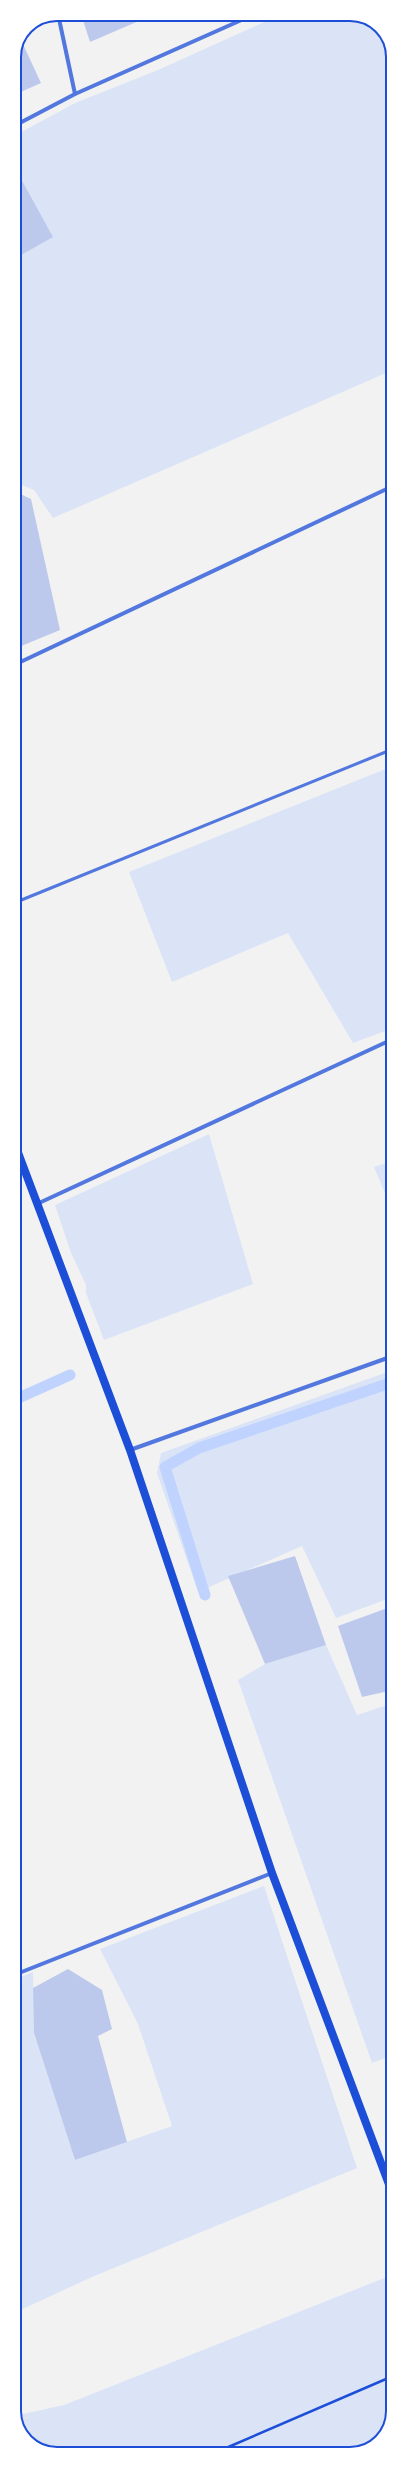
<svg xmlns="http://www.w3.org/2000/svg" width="407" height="2468" viewBox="0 0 407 2468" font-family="'Roboto Serif',serif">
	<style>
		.green { fill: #dbe4f7 }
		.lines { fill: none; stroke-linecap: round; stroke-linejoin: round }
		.stream { stroke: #bfd3fe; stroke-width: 11 }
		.building { fill: #bdc9ec }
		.path { stroke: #1d4ed8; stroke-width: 2.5 }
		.service { stroke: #5277de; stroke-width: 3 }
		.minor { stroke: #5277de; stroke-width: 4 }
		.secondary { stroke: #1d4ed8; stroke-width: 8 }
		.rim { fill: none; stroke: #1d4ed8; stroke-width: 2 }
	</style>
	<rect width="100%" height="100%" fill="#f2f2f2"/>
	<!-- green -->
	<path class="green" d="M 282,14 L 355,14 L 380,27 L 393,52 L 393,370 L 53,518 L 34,490 L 14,482 L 14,136 L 75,103 L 158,70 Z
		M 393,766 L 393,1028 L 353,1043 L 288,933 L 172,982 L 129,872 Z
		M 209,1134 L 253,1284 L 104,1340 L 86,1293 L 86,1285 L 71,1253 L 55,1205 Z
		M 393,1161 L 393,1213 L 374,1167 Z
		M 393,1370 L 393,1597 L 336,1618 L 302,1546 L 198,1592 L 157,1473 L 161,1453 Z
		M 326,1645 L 357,1715 L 393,1703 L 393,2055 L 372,2063 L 238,1680 L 265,1664 Z
		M 264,1886 L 357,2168 L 92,2277 L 14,2313 L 14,1980 L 33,1972 L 34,2033 L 75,2160 L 172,2126 L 138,2024 L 100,1949 Z
		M 387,2277 L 393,2293 L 393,2410 L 382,2439 L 355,2454 L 52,2454 L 27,2441 L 14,2416 L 64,2405 Z"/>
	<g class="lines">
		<!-- stream -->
		<path class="stream" d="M 14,1400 L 70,1375
			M 205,1595 L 165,1467 L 199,1448 L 393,1382"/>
	</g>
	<!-- building -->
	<path class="building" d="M 81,14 L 155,14 L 90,42 Z
		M 21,40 L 41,83 L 14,95 L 14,57 Z
		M 14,166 L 53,237 L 14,259 Z
		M 14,491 L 31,499 L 60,630 L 14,649 Z
		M 295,1556 L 326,1645 L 265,1664 L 228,1576 Z
		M 393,1606 L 393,1690 L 362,1697 L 338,1626 Z
		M 68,1969 L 102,1990 L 112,2029 L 98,2036 L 127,2142 L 75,2160 L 34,2033 L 33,1988 Z"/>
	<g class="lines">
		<!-- path -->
		<path class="path" d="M 212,2454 L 393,2376"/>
		<!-- service -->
		<path class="service" d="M 14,903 L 393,749"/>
		<!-- minor -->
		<path class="minor" d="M 58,14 L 75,94
			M 14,126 L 75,94 L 255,14
			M 14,665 L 393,486
			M 39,1203 L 393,1039
			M 130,1450 L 393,1356
			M 14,1975 L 272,1873"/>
		<!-- secondary -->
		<path class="secondary" d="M 14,1142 L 130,1450 L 272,1873 L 393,2195"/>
	</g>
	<!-- crop -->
	<path d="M0 0H407V2468H0ZM57 21H350A36 36 0 0 1 386 57V2411A36 36 0 0 1 350 2447H57A36 36 0 0 1 21 2411V57A36 36 0 0 1 57 21Z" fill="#fff" fill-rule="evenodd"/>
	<path class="rim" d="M57 21H350A36 36 0 0 1 386 57V2411A36 36 0 0 1 350 2447H57A36 36 0 0 1 21 2411V57A36 36 0 0 1 57 21Z"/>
</svg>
